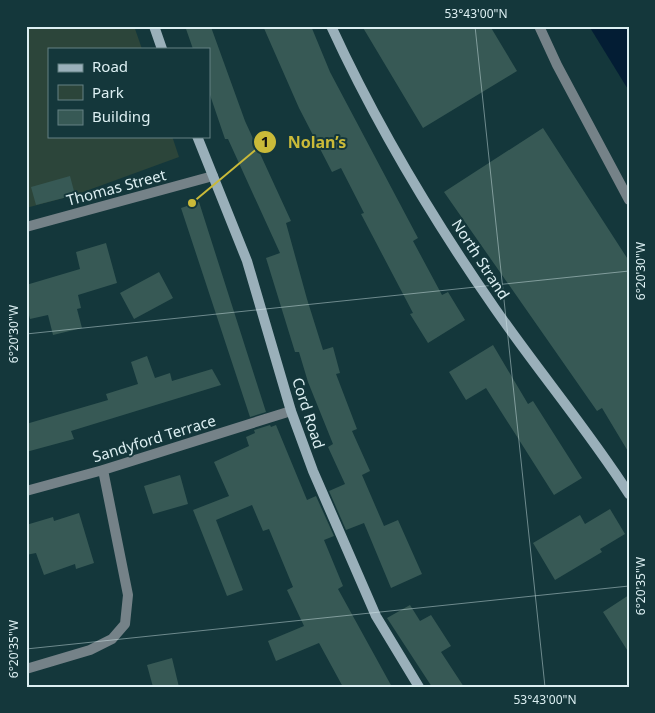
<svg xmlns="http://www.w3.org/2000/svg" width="655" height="713" viewBox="0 0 655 713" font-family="'Noto Sans',sans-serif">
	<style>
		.green { fill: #2c453a }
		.water { fill: #031d34 }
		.building { fill: #375955 }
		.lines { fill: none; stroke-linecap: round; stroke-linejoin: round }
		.lane { stroke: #758288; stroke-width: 10 }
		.street { stroke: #758288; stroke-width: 10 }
		.secondary { stroke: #9ab0ba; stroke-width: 10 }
		.ticks { fill: none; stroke: #dceff2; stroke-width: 1; stroke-opacity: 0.45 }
		.labels { text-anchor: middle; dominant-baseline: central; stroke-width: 4; stroke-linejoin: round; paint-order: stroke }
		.street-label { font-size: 15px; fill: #dceff2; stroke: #14373b }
		.leader { fill: none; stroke: #caba39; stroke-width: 2 }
		.callout-dot { fill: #caba39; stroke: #14373b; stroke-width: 2 }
		.mark-label { font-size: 15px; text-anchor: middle; font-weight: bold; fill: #111 }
		.callout-label { font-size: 16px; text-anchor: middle; font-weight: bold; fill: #caba39; stroke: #14373b; stroke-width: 4; stroke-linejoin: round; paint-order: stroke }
		.neatline { fill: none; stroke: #dceff2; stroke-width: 2 }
		.ticks-label { font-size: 12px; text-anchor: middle; fill: #dceff2 }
	</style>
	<rect width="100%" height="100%" fill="#14373b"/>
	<!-- green -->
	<path class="green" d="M 26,26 L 134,26 L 142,49 L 49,49 L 49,136 L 172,136 L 179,157 L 75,195 L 26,208 Z"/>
	<!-- water -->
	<path class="water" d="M 589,26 L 629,26 L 629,91 Z"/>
	<!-- building -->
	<path class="building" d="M 185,26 L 211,27 L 245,121 L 291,221 L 286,223 L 307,299 L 323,350 L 333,347 L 340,373 L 336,374 L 357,429 L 352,431 L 370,471 L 362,475 L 384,526 L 398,520 L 422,574 L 391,588 L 364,523 L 346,530 L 329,491 L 345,484 L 328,447 L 333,444 L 308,382 L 299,352 L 295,352 L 266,258 L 280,253 L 228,139 L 225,139 L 209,92 L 209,49 L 193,49 Z
		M 263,26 L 311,26 L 330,72 L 418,238 L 413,241 L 442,295 L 448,292 L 465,320 L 428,343 L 410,314 L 413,313 L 361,214 L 364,213 L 341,168 L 332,172 L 299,108 Z
		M 362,26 L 490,26 L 517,71 L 423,128 Z
		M 543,128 L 629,261 L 629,453 L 602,408 L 597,411 L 444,192 Z
		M 70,176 L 75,195 L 36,205 L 31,187 Z
		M 199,202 L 266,412 L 250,417 L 181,208 Z
		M 106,243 L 117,283 L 78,295 L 81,308 L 77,309 L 82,328 L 53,335 L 48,315 L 30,319 L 26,304 L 26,285 L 80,269 L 76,252 Z
		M 159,272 L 173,298 L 134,319 L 120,293 Z
		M 493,345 L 528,404 L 533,401 L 582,478 L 554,495 L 486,388 L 466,400 L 449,372 Z
		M 147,356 L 155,378 L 170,373 L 172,381 L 212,369 L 221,385 L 71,431 L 74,439 L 26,452 L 26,424 L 108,400 L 106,394 L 138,384 L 131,362 Z
		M 270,425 L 271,427 L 276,425 L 307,500 L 316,496 L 334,536 L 324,540 L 343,586 L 338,589 L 392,687 L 343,687 L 319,643 L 276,661 L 268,641 L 304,626 L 287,590 L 293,587 L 269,529 L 263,531 L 252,505 L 216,520 L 243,590 L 227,596 L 193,510 L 229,496 L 214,462 L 249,446 L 246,437 L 255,433 L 254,430 Z
		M 180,475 L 188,504 L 153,514 L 144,486 Z
		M 610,509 L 625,534 L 600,549 L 602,552 L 555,580 L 533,543 L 580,515 L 585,524 Z
		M 79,513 L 94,563 L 76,569 L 75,564 L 44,575 L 36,553 L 26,555 L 26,525 L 53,517 L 54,521 Z
		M 629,595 L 629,653 L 603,612 Z
		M 410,605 L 420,621 L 431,615 L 451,646 L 441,652 L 464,687 L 432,687 L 387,618 Z
		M 172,658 L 179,687 L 153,687 L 147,665 Z"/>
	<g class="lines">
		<!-- lane -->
		<path class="lane" d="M 539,26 L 557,65 L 629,200"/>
		<!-- street -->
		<path class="street" d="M 26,227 L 213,176
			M 26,491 L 103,470 L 291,411
			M 26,669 L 90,650 L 112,639 L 125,624 L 128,595 L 103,470"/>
		<!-- secondary -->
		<path class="secondary" d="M 154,26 L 162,49
			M 331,26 C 377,126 434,221 496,310 C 539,372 588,430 629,494
			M 197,136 L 247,261 L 291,411 L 313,471 L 376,616 L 419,687"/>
	</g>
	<!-- ticks -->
	<path class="ticks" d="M 475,26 L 545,687M 26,334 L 629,271M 26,649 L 629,586"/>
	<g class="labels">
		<!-- street labels -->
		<g class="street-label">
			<text transform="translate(116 187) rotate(-15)">Thomas Street</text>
			<text transform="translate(481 259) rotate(57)">North Strand</text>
			<text transform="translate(309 413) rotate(72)">Cord Road</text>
			<text transform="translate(154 438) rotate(-17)">Sandyford Terrace</text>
		</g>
	</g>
	<!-- callouts -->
	<path class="leader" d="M192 203L265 142"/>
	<g class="callout-dot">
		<circle cx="192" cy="203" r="5"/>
		<circle cx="265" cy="142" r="12"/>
	</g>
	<g class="mark-label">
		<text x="265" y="147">1</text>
	</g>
	<g class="callout-label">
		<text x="317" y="148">Nolan’s</text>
	</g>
	<!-- border -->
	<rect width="655" height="713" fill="none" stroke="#14373b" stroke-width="55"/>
	<!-- legend -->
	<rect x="48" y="48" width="162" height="90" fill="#14373b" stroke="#648184"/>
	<rect x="58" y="64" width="25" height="8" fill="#9ab0ba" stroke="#648184"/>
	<text x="92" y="72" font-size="15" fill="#dceff2">Road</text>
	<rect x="58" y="85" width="25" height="15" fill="#2c453a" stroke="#648184"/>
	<text x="92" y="98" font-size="15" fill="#dceff2">Park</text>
	<rect x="58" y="110" width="25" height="15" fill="#375955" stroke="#648184"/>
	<text x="92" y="122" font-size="15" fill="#dceff2">Building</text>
	<rect x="28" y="28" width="600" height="658" class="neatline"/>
	<g class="ticks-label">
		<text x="476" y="18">53°43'00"N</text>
		<text transform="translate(641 271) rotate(-90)" y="4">6°20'30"W</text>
		<text transform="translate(14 334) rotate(-90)" y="4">6°20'30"W</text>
		<text transform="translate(641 586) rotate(-90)" y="4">6°20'35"W</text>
		<text transform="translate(14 649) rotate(-90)" y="4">6°20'35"W</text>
		<text x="545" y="704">53°43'00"N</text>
	</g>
</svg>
